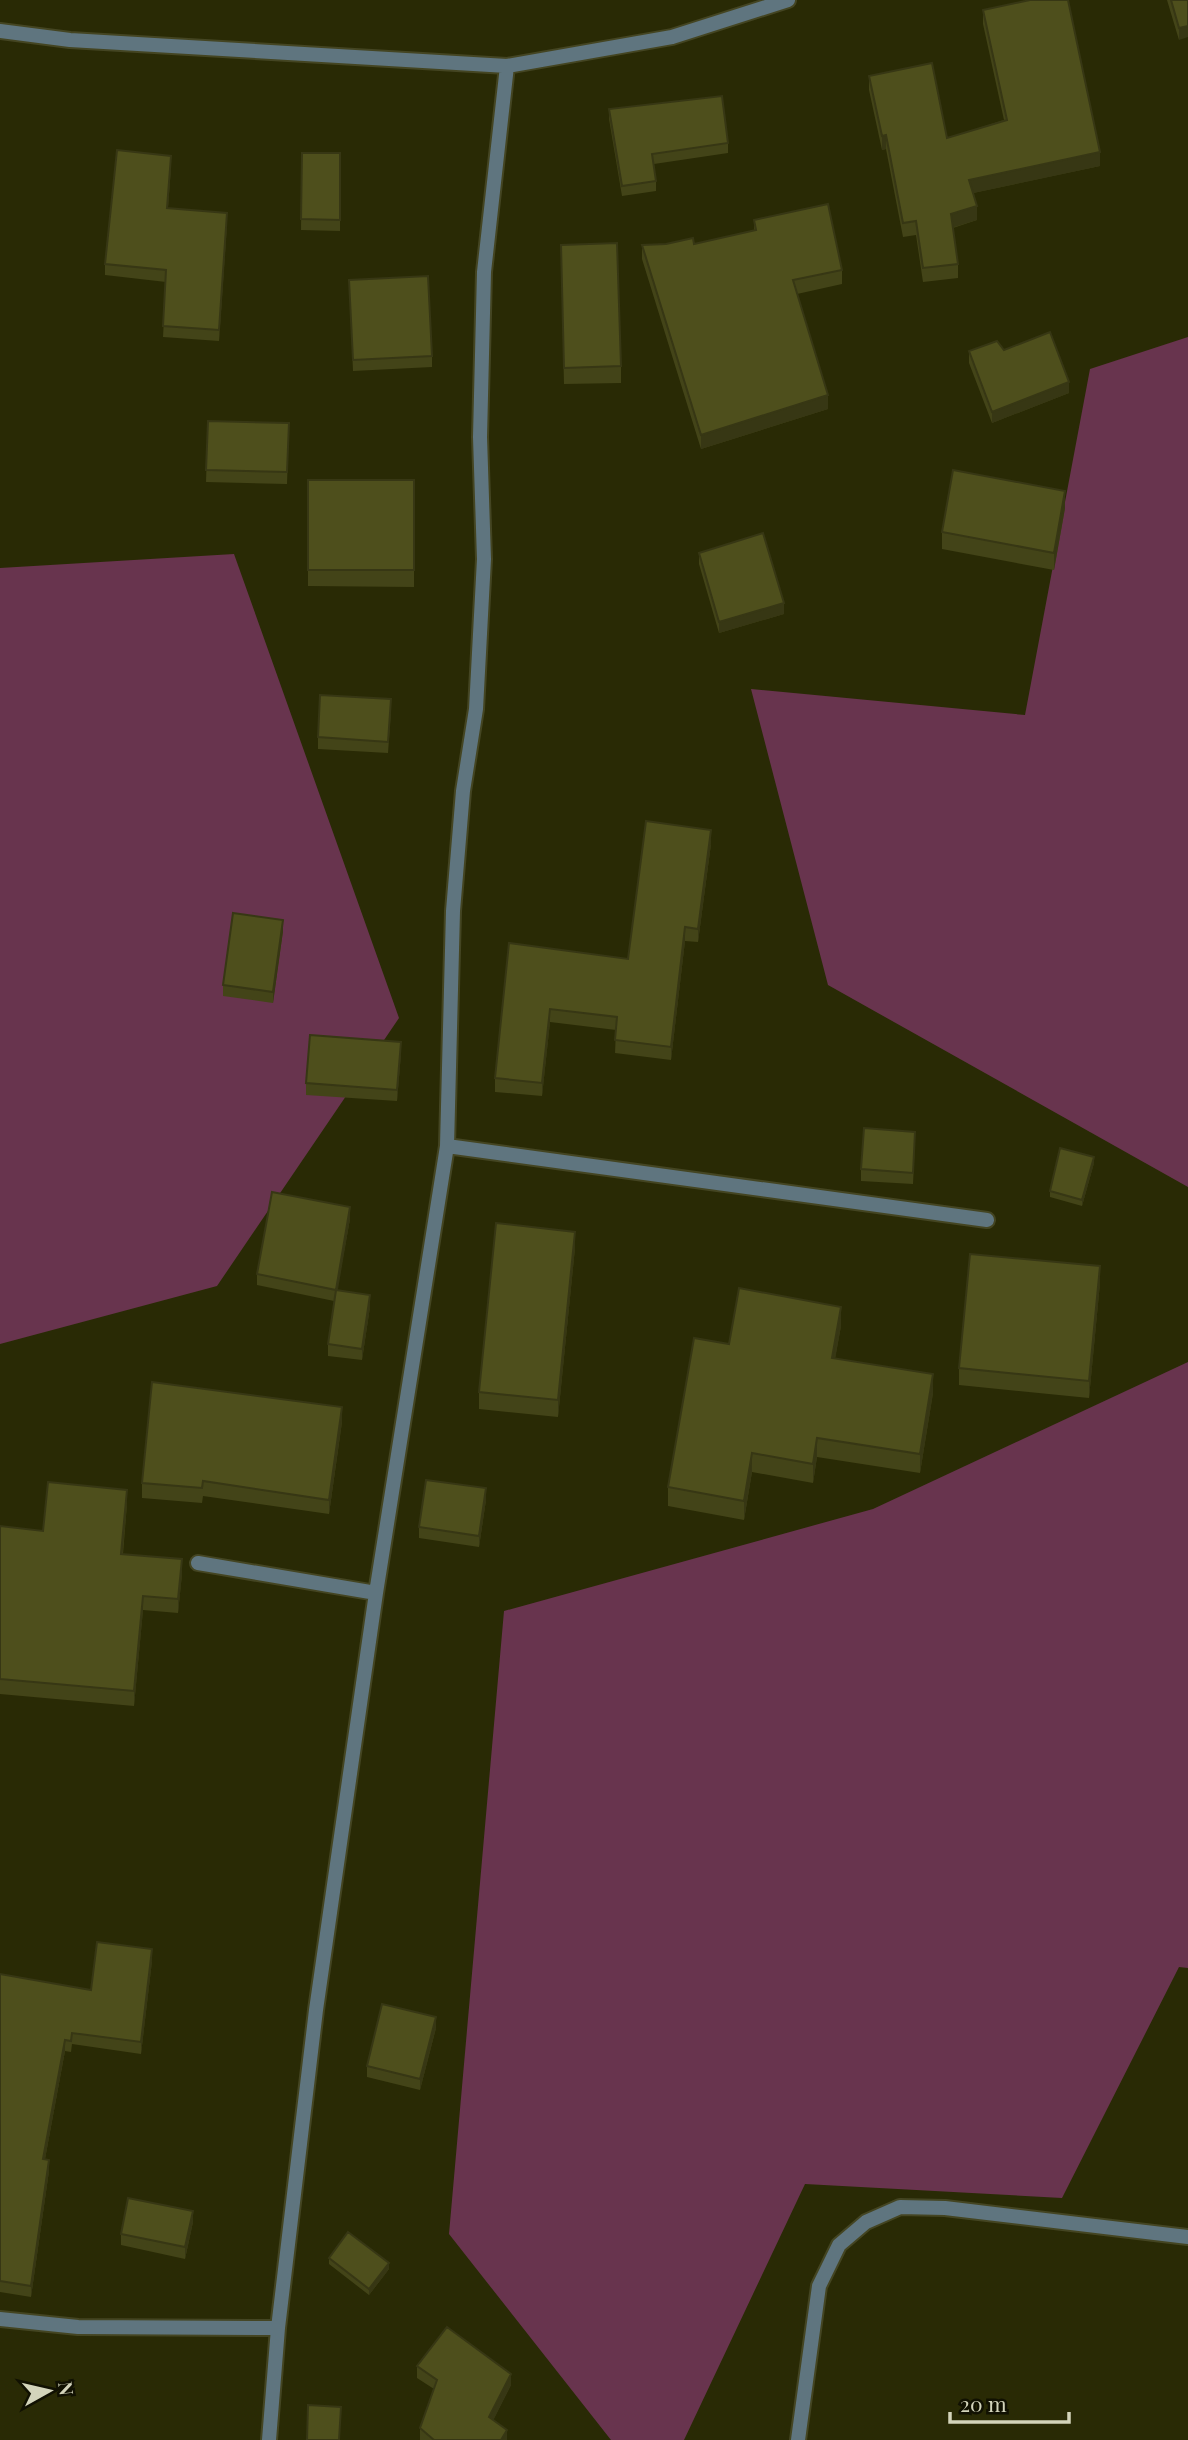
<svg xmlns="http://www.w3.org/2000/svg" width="1188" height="2440" viewBox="0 0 1188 2440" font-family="'Playfair Display',serif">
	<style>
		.green { fill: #68344e }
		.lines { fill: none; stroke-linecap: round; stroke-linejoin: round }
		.minor-casing { stroke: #444522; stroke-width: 18 }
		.minor { stroke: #5f757f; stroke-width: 14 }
		.wall { fill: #434418 }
		.shaded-wall { fill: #373714 }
		.building { fill: #4e4f1c; stroke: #373714; stroke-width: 2 }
	</style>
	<rect width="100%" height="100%" fill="#292a05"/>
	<!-- green -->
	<path class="green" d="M 1188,337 L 1188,1187 L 828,985 L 751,689 L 1025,715 L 1090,369 Z
		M 234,554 L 399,1018 L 217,1286 L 0,1344 L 0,568 Z
		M 1188,1362 L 1188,1968 L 1179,1967 L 1062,2198 L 805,2184 L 684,2440 L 611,2440 L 449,2234 L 504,1611 L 873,1509 Z"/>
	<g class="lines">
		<defs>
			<path id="minor" d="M 0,31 L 70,40 L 507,66 L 672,37 L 788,0
				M 447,1146 L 987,1220
				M 198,1563 L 376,1593
				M 0,2319 L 78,2327 L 278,2328
				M 269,2440 L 278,2328 L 316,2010 L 376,1593 L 447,1146 L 453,911 L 463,791 L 476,709 L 484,559 L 480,437 L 484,272 L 507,66
				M 798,2440 L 819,2286 L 839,2245 L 866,2222 L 900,2207 L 945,2208 L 1188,2237"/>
		</defs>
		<!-- minor casing -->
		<use href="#minor" class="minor-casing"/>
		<!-- minor -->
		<use href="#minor" class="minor"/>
	</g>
	<!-- wall -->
	<path class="wall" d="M 1167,0 L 1188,0 L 1179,40 Z
		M 983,10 L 1100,166 L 973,193 L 977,220 L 953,228 L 958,264 L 958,278 L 923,282 L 916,235 L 903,237 L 886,149 L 882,150 L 869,90 L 869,76 L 947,138 L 1004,120 L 983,24 Z
		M 609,109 L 728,143 L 728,153 L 654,164 L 656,181 L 656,191 L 622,196 L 609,119 Z
		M 302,153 L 340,153 L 340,231 L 301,230 Z
		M 171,167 L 168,208 L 227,224 L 219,341 L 163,337 L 166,282 L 105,275 L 105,264 Z
		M 754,220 L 842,270 L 842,284 L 797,294 L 828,409 L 701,449 L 642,259 L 642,245 L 694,244 L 754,230 Z
		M 561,261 L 621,366 L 621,383 L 564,384 Z
		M 349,280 L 432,356 L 432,367 L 353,371 Z
		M 1004,350 L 1069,393 L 992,423 L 969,363 L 969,351 Z
		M 208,421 L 289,423 L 287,484 L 206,482 Z
		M 308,480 L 414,480 L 414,587 L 308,586 Z
		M 1065,508 L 1054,570 L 942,549 L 942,532 Z
		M 699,553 L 784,614 L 719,633 L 699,564 Z
		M 391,711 L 388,753 L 318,749 L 318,737 Z
		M 711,844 L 698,942 L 685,941 L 671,1060 L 615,1053 L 616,1030 L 550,1022 L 542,1096 L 495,1092 L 495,1078 L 509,943 L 628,959 Z
		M 283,931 L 273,1003 L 223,996 L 223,985 Z
		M 401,1053 L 397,1101 L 306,1095 L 306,1083 Z
		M 915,1143 L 913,1184 L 861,1181 L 861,1169 Z
		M 1094,1163 L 1082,1206 L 1050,1197 L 1050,1191 Z
		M 350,1219 L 337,1290 L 370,1307 L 362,1360 L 328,1356 L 328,1344 L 334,1301 L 257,1285 L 257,1274 Z
		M 575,1248 L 558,1417 L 479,1409 L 479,1392 Z
		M 1100,1283 L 1089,1398 L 959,1385 L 959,1368 Z
		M 841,1326 L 835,1358 L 933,1393 L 920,1473 L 817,1457 L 813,1483 L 752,1472 L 744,1520 L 668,1506 L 668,1487 L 729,1344 Z
		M 342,1422 L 329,1514 L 203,1496 L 202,1503 L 142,1498 L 142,1483 Z
		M 486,1500 L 479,1547 L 419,1538 L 419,1527 Z
		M 127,1504 L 123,1554 L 182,1574 L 178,1613 L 143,1610 L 134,1706 L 0,1694 L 0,1526 L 43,1531 Z
		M 152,1961 L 141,2054 L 72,2044 L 71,2052 L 65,2051 L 45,2159 L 49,2171 L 31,2297 L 0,2292 L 0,1974 L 91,1990 Z
		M 436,2028 L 420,2090 L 367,2077 L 367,2066 Z
		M 193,2222 L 185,2259 L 121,2245 L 121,2234 Z
		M 329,2258 L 389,2269 L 369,2295 L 329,2264 Z
		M 417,2366 L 511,2385 L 493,2420 L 507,2440 L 420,2440 L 420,2428 L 434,2389 L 417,2378 Z"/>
	<!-- shaded-wall -->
	<path class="shaded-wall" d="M 1188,26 L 1188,37 L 1179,40 L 1179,28 Z
		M 886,135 L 886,149 L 882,150 L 882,136 Z
		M 1100,152 L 1100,166 L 969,194 L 969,180 Z
		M 171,156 L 171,167 L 167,220 L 167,208 Z
		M 977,206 L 977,220 L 951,228 L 951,214 Z
		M 227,213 L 227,224 L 219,341 L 219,330 Z
		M 1069,382 L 1069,393 L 992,423 L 992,412 Z
		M 828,395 L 828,409 L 701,449 L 701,435 Z
		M 1065,491 L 1065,508 L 1054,570 L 1054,553 Z
		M 784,603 L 784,614 L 719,633 L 719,622 Z
		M 711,830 L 711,844 L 698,942 L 698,929 Z
		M 283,920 L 283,931 L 273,1003 L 273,992 Z
		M 685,927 L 685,941 L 671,1060 L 671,1047 Z
		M 550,1009 L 550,1022 L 542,1096 L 542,1083 Z
		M 401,1042 L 401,1053 L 397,1101 L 397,1090 Z
		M 1094,1157 L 1094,1163 L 1082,1206 L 1082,1200 Z
		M 350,1207 L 350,1219 L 336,1301 L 336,1290 Z
		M 575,1232 L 575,1248 L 558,1417 L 558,1400 Z
		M 1100,1266 L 1100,1283 L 1089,1398 L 1089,1381 Z
		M 370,1295 L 370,1307 L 362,1360 L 362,1349 Z
		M 841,1307 L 841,1326 L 832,1377 L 832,1358 Z
		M 933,1374 L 933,1393 L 920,1473 L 920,1454 Z
		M 342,1407 L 342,1422 L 329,1514 L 329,1500 Z
		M 817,1438 L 817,1457 L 813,1483 L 813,1464 Z
		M 752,1453 L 752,1472 L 744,1520 L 744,1501 Z
		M 486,1488 L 486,1500 L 479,1547 L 479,1536 Z
		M 127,1490 L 127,1504 L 121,1568 L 121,1554 Z
		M 182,1559 L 182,1574 L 178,1613 L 178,1599 Z
		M 143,1596 L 143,1610 L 134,1706 L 134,1691 Z
		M 152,1949 L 152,1961 L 141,2054 L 141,2042 Z
		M 436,2017 L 436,2028 L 420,2090 L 420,2079 Z
		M 65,2040 L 65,2051 L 43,2170 L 43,2159 Z
		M 49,2160 L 49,2171 L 31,2297 L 31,2286 Z
		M 193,2211 L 193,2222 L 185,2259 L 185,2247 Z
		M 389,2263 L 389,2269 L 369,2295 L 369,2289 Z
		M 511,2374 L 511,2385 L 489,2429 L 489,2417 Z
		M 507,2430 L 507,2440 L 501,2440 Z"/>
	<!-- building -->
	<path class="building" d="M 1030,0 L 1068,0 L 1100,152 L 969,180 L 977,206 L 951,214 L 958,264 L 923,268 L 916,221 L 903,223 L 886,135 L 882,136 L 869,76 L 932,63 L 947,138 L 1007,120 L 983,10 Z
		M 1171,0 L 1188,0 L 1188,26 L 1179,28 Z
		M 722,96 L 728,143 L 652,154 L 656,181 L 622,186 L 609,109 Z
		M 117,150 L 171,156 L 167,208 L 227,213 L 219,330 L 163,326 L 166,270 L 105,264 Z
		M 302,153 L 340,153 L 340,220 L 301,219 Z
		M 828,204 L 842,270 L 793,280 L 828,395 L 701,435 L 642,245 L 666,244 L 693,238 L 694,244 L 756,230 L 754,220 Z
		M 617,243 L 621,366 L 564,368 L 561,245 Z
		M 428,276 L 432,356 L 353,360 L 349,280 Z
		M 1050,332 L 1069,382 L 992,412 L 969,351 L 997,341 L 1004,350 Z
		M 208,421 L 289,423 L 287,472 L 206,470 Z
		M 953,470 L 1065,491 L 1054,553 L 942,532 Z
		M 308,480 L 414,480 L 414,570 L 308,570 Z
		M 763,533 L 784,603 L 719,622 L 699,553 Z
		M 320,695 L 391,699 L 388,742 L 318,737 Z
		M 646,821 L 711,830 L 698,929 L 685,927 L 671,1047 L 615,1040 L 617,1017 L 550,1009 L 542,1083 L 495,1078 L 509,943 L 628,959 Z
		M 233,913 L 283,920 L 273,992 L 223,985 Z
		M 310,1035 L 401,1042 L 397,1090 L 306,1083 Z
		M 864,1128 L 915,1132 L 913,1173 L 861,1169 Z
		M 1060,1148 L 1094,1157 L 1082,1200 L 1050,1191 Z
		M 272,1192 L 350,1207 L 336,1290 L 257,1274 Z
		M 496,1223 L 575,1232 L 558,1400 L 479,1392 Z
		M 970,1254 L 1100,1266 L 1089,1381 L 959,1368 Z
		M 739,1288 L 841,1307 L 832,1358 L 933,1374 L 920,1454 L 817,1438 L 813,1464 L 752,1453 L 744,1501 L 668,1487 L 694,1338 L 729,1344 Z
		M 336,1290 L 370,1295 L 362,1349 L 328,1344 Z
		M 152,1382 L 342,1407 L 329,1500 L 203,1481 L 202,1488 L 142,1483 Z
		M 426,1480 L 486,1488 L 479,1536 L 419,1527 Z
		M 48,1482 L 127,1490 L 121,1554 L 182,1559 L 178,1599 L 143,1596 L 134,1691 L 0,1679 L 0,1526 L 43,1531 Z
		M 97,1942 L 152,1949 L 141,2042 L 72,2033 L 71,2041 L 65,2040 L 43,2159 L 49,2160 L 31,2286 L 0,2281 L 0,1974 L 91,1990 Z
		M 382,2004 L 436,2017 L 420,2079 L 367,2066 Z
		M 128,2198 L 193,2211 L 185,2247 L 121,2234 Z
		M 348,2232 L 389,2263 L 369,2289 L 329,2258 Z
		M 447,2327 L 511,2374 L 489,2417 L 507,2430 L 501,2440 L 434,2440 L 420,2428 L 437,2380 L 417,2366 Z
		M 308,2405 L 341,2407 L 339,2440 L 307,2440 Z"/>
	<!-- north arrow -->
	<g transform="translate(49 2391) rotate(82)" stroke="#111102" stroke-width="5" paint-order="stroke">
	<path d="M0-5L12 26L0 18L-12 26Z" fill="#d3d4bb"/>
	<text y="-10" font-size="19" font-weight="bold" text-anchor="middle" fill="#d3d4bb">N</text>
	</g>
	<!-- scale -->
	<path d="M950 2412v10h119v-10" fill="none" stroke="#d3d4bb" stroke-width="3.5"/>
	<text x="960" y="2412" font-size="21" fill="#d3d4bb" stroke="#111102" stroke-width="5" paint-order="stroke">20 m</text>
</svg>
